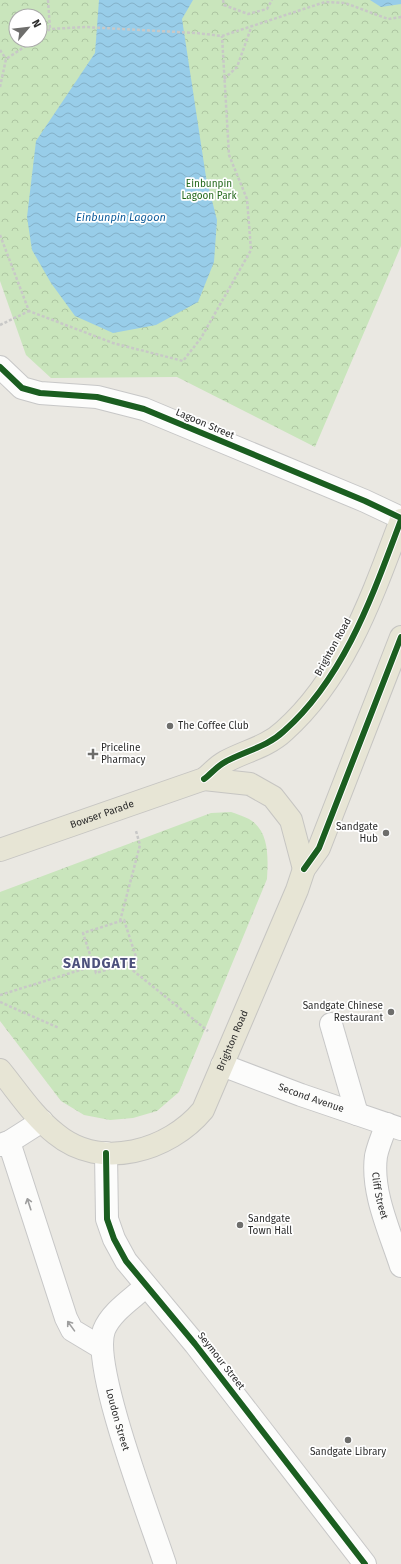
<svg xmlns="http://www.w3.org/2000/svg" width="401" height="1564" viewBox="0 0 401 1564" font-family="'Fira Sans',sans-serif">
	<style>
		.park { fill: url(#park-crowns); fill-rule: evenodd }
		.water { fill: url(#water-waves) }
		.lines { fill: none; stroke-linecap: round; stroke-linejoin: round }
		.minor-casing { stroke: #c7c7c7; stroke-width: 24 }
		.major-casing { stroke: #c6c5c2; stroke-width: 24 }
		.path { stroke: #c8c8c7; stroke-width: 2.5; stroke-dasharray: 3 2; stroke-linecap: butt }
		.minor { stroke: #fcfcfb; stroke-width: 22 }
		.major { stroke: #e7e5d5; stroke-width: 22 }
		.cycleway-casing { stroke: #fff; stroke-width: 8 }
		.cycleway { stroke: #1b5e20; stroke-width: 6 }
		.oneway { stroke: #9e9e9e }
		.poi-dot { fill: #6e6e6c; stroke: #fff; stroke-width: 1.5 }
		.labels { text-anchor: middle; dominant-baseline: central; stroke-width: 3.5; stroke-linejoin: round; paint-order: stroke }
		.park-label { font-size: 10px; fill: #25691c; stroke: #fff }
		.street-label { font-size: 10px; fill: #2c2c2c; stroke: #fff }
		.poi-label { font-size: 10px; fill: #2c2c2c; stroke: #fff; text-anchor: start }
		.water-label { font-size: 11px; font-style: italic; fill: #105e9c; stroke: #fff }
		.district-label { font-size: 14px; font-weight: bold; letter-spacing: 1px; fill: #4d517c; stroke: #fff }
	</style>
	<defs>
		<pattern id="park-crowns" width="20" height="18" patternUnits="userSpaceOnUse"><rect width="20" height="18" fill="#c9e5bc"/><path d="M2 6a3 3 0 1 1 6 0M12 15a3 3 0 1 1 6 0" fill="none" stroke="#adc5a2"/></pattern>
		<pattern id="water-waves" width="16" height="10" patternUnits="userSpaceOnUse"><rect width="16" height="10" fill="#98cde9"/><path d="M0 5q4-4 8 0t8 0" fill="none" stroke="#83b0c8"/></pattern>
	</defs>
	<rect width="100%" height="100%" fill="#eae8e2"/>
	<!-- park -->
	<path class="park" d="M 0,0 L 401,0 L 401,246 L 315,447 L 177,377 L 51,378 L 26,355 L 0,281 ZM 16,16 L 40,16 L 40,40 L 16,40 Z
		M 231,812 C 237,814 243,816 249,819 C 270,831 268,859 267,879 L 179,1092 L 157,1111 L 133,1118 L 110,1120 L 84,1115 L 61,1101 L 0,1021 L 0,892 L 211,813 Z"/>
	<!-- water -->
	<path class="water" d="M 99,0 L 193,0 L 182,19 L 206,177 L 217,220 L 214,262 L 198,302 L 156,325 L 113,333 L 75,316 L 51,283 L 32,250 L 27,217 L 36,141 L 95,53 Z
		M 370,0 L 401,0 L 401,4 L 381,7 Z"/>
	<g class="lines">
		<defs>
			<g id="minor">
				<path d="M 0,367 L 22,388 L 40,393 L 97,397 L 144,409 L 365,501 L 401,518"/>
				<path d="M 331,1024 L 357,1114"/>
				<path id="s1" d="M 222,1065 L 301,1095 L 401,1129"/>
				<path id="s2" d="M 387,1124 C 383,1134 378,1146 376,1156 C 371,1192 390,1232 401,1266"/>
				<path d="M 9,1142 L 66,1318 L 72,1330 L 102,1348"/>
				<path d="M 0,1145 L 9,1142 L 42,1121"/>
				<path d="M 106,1153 L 107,1219 L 114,1239 L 126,1261 L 195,1344 L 365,1564"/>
				<path id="s3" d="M 146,1286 C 132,1299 111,1312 104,1330 C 91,1367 151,1521 165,1564"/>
			</g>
			<g id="major">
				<path d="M 204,779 L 250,784 L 273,797 L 291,820 L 304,869"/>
				<path id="s4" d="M 0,850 L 204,779 C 211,774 217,766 225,762 C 245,751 267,747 284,731 C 345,677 373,594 401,520"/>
				<path id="s5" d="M 0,1070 C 18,1092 34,1117 56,1134 C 101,1171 169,1151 203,1110 L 297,890 L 304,869 L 319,848 L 401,637"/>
			</g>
		</defs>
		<!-- minor casing -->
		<use href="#minor" class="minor-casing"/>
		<!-- major casing -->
		<use href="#major" class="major-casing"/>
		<!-- path -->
		<path class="path" d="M 48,0 L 50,29
			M 223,0 L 224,5 L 248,14 L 267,9 L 272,0
			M 40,37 L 50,29 L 85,27 L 196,33 L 222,36 L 325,2 L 345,3 L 388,19 L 401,17
			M 0,50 L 6,59
			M 224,79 L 237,67 L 251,28
			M 0,87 L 6,59 L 35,40
			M 0,235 L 29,311 L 113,343 L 183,361 L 201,338 L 251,250 L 247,199 L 229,155 L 222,36
			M 0,325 L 29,311
			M 124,920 L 137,960 L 96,973 L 83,933 Z
			M 120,921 L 140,845 L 136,831
			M 125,964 L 208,1031
			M 0,995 L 93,966
			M 0,1002 L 59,1028"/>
		<!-- minor -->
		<use href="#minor" class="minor"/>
		<!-- major -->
		<use href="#major" class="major"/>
		<defs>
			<path id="cycleway" d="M 0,367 L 22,388 L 40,393 L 97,397 L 144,409 L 365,501 L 401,518
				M 204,779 C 211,774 217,766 225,762 C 245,751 267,747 284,731 C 345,677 373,594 401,520
				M 304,869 L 319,848 L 401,637
				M 106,1153 L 107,1219 L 114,1239 L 126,1261 L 195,1344 L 365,1564"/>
		</defs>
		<!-- cycleway casing -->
		<use href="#cycleway" class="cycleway-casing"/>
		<!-- cycleway -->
		<use href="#cycleway" class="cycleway"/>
	</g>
	<!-- one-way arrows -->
	<defs><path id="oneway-shaft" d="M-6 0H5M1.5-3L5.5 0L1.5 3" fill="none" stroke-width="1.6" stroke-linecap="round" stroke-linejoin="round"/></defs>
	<g class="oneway">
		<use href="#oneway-shaft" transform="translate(29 1204) rotate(-108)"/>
		<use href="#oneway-shaft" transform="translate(71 1326) rotate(-126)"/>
	</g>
	<!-- markers -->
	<g class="poi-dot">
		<circle cx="170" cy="726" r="4"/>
		<path d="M91 748h4v4h4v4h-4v4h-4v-4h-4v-4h4z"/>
		<circle cx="386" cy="833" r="4"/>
		<circle cx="391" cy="1012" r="4"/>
		<circle cx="240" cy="1225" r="4"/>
		<circle cx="348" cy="1440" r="4"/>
	</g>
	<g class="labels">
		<!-- park labels -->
		<g class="park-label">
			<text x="209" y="184">Einbunpin<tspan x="209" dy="12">Lagoon Park</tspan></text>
		</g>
		<!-- street labels -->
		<g class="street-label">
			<text transform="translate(205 424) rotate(23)">Lagoon Street</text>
			<text transform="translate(333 647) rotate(-61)">Brighton Road</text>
			<text stroke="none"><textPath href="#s4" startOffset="108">Bowser Parade</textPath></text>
			<text stroke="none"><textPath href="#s5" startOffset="325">Brighton Road</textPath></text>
			<text stroke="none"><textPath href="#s1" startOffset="95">Second Avenue</textPath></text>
			<text stroke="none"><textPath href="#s2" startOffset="74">Cliff Street</textPath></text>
			<text transform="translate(221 1361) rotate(52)">Seymour Street</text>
			<text stroke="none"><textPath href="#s3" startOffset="153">Loudon Street</textPath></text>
		</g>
		<!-- poi labels -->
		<g class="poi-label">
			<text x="178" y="726">The Coffee Club</text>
			<text x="101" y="748">Priceline<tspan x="101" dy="12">Pharmacy</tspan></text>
			<text x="378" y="827" text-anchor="end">Sandgate<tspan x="378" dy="12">Hub</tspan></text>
			<text x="383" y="1006" text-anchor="end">Sandgate Chinese<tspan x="383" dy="12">Restaurant</tspan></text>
			<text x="248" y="1219">Sandgate<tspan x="248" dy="12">Town Hall</tspan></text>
			<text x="348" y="1452" text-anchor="middle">Sandgate Library</text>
		</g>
		<!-- water labels -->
		<g class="water-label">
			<text x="121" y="217">Einbunpin Lagoon</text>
		</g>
		<!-- district labels -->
		<g class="district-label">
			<text x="100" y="963">SANDGATE</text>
		</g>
	</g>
	<!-- north arrow -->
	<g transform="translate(28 28) rotate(62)"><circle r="19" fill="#ffffff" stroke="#ababab"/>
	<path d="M0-3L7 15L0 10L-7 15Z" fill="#6e6e6c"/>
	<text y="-6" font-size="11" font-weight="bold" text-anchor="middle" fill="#2c2c2c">N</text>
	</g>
</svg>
